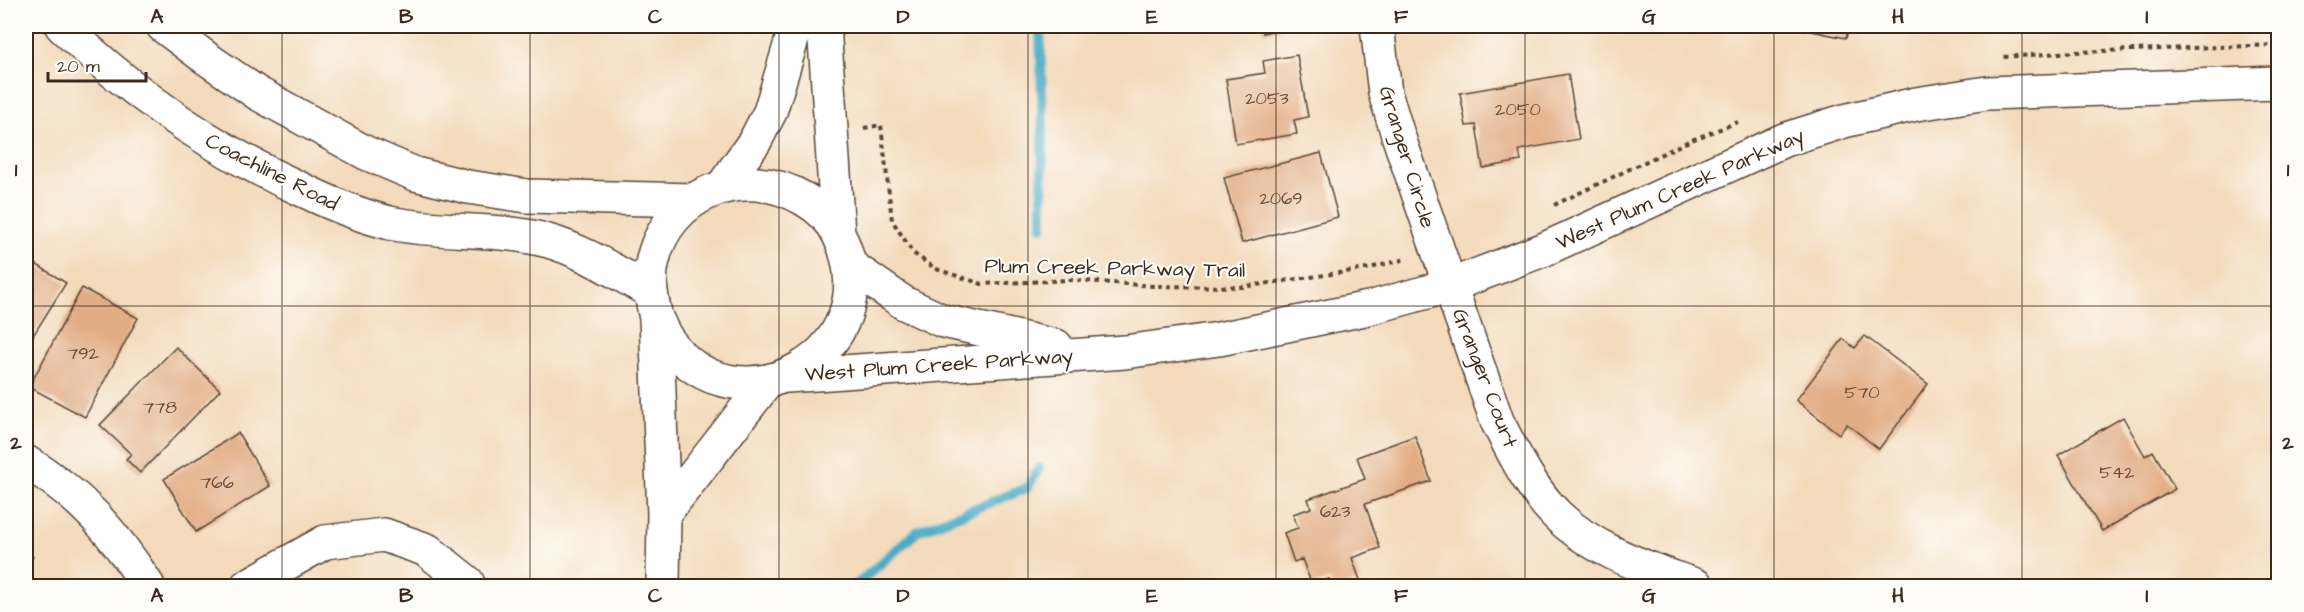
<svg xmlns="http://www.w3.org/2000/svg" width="2304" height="612" viewBox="0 0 2304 612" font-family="'Architects Daughter',sans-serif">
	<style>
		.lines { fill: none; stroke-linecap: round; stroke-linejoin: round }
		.stream { stroke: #44aac4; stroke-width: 10 }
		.building { fill: #e2ad85 }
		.minor-casing { stroke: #574436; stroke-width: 36 }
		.major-casing { stroke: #574436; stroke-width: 36 }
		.path { stroke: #574436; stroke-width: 4; stroke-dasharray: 4.5 4.5; stroke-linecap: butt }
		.minor { stroke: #fff; stroke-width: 33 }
		.major { stroke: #fff; stroke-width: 33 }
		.grid { fill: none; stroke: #3b2a1e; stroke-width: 1.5; stroke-opacity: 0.55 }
		.labels { text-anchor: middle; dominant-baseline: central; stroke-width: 4.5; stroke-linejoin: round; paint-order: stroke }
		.number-label { font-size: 18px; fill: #654b38 }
		.street-label { font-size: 21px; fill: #3b2a1e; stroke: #fdfcf7 }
		.neatline { fill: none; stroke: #3b2a1e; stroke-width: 2 }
		.grid-label { font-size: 20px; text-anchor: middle; font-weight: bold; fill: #3b2a1e }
	</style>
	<rect width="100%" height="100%" fill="#fdfcf7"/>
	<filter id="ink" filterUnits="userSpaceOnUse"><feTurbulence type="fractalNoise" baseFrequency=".0167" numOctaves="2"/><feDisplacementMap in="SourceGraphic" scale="12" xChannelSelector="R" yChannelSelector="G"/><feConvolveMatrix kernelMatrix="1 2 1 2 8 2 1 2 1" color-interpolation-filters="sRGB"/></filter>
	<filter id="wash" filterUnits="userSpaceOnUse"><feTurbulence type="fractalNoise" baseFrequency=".008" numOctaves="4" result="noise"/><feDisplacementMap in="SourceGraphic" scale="24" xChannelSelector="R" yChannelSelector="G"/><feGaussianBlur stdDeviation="1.35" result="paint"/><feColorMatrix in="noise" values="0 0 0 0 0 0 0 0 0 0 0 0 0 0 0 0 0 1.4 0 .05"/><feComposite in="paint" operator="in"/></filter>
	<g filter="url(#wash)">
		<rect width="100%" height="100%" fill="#f3dabb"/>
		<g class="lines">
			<!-- stream -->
			<path class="stream" d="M 1040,26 L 1043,132 L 1042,227
				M 855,586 L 918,531 L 1027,488 L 1039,468"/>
		</g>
		<g id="blocks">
			<!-- building -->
			<path class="building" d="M 1262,26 L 1294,26 L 1263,33 Z
				M 1787,26 L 1849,26 L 1846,38 Z
				M 1297,55 L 1308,117 L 1294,120 L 1297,134 L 1236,144 L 1226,79 L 1265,73 L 1263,61 Z
				M 1568,74 L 1579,139 L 1519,150 L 1521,161 L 1483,168 L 1476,125 L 1466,126 L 1460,93 Z
				M 1321,153 L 1338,217 L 1242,243 L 1224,178 Z
				M 26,258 L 66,283 L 26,347 Z
				M 82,288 L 138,318 L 85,417 L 29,387 Z
				M 1865,336 L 1928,384 L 1879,449 L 1847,424 L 1839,434 L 1796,400 L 1843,339 L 1855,348 Z
				M 176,347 L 220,390 L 140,473 L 126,459 L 131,454 L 100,425 Z
				M 2123,417 L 2145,456 L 2153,451 L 2175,489 L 2102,531 L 2058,455 Z
				M 238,433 L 270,486 L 196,532 L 164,479 Z
				M 1415,436 L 1431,481 L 1365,504 L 1380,548 L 1352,558 L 1360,580 L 1342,586 L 1332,586 L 1329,579 L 1312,585 L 1302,559 L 1294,562 L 1284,533 L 1298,528 L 1293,514 L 1311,508 L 1308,499 L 1365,479 L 1357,457 Z
				M 26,551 L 33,557 L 26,567 Z"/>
		</g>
	</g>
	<g filter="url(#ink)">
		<use href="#blocks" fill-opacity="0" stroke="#574436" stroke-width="1.5"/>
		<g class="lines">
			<defs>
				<path id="minor" d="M 1377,26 L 1385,93 L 1399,138 L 1497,421 C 1514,454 1531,489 1557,515 C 1595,552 1648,568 1697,586
					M 26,462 C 80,493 115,534 148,586
					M 247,586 L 325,542 L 384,535 L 427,550 L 467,582 L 469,586"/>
				<path id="major" d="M 62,26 C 133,94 214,150 305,191 C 332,204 361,216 390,223 C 441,234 499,227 548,241 C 584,251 617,273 650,291
					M 163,26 L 206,58 L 257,93 L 366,153 L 415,174 L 468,187 L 527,196 L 694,200
					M 824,26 L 838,233
					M 723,186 L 755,141 L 770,112 L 796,26
					M 849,265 L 904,303 L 943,321 L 1056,346
					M 656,318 C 660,325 662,332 667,339 C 734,439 895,353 839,235 C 832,220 818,207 804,199 C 744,163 666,193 652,264 C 648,283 652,300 656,318 L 664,514 L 663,586
					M 787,376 L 1125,352 L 1219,339 L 1369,308 L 1449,286 L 1545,249 L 1784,140 L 1844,121 L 1916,104 L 1987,93 L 2278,83
					M 664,514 L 767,382"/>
			</defs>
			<!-- minor casing -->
			<use href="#minor" class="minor-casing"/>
			<!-- major casing -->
			<use href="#major" class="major-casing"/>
			<!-- path -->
			<path class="path" d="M 2004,57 L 2074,52 L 2278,45
				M 864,128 L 881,125 L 892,220 L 913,253 L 936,269 L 982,284 L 1072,280 L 1154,286 L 1242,287 L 1366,269 L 1406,259
				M 1554,205 L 1689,141 L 1738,122"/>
			<!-- minor -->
			<use href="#minor" class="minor"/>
			<!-- major -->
			<use href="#major" class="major"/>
		</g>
	</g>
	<!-- grid -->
	<path class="grid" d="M 282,26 L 282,586M 530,26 L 530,586M 779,26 L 779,586M 1028,26 L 1028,586M 1276,26 L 1276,586M 1525,26 L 1525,586M 1774,26 L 1774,586M 2022,26 L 2022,586M 26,306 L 2278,306"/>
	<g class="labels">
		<!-- number labels -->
		<g class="number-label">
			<text x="1267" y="98">2053</text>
			<text x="1518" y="109">2050</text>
			<text x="1281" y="198">2069</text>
			<text x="83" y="353">792</text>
			<text x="1862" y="392">570</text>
			<text x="160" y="407">778</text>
			<text x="2117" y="472">542</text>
			<text x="217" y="482">766</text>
			<text x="1335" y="511">623</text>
		</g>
		<!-- street labels -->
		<g class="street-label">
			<text transform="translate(1407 157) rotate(73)">Granger Circle</text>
			<text transform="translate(272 172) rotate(27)">Coachline Road</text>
			<text transform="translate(1680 189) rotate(-24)">West Plum Creek Parkway</text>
			<text transform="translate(1115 268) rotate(1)">Plum Creek Parkway Trail</text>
			<text transform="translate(939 365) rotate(-4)">West Plum Creek Parkway</text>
			<text transform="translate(1485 378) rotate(69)">Granger Court</text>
		</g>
	</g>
	<!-- margin -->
	<rect width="2304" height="612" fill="none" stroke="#fdfcf7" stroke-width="66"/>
	<!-- scale -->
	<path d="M48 72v9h98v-9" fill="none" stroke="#3b2a1e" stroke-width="3"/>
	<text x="57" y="72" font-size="18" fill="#3b2a1e" stroke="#fdfcf7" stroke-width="4.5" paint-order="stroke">20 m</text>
	<rect x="33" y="33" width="2238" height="546" class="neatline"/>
	<g class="grid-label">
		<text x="157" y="23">A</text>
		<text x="406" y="23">B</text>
		<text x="655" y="23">C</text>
		<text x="903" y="23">D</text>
		<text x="1152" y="23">E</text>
		<text x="1401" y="23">F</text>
		<text x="1649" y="23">G</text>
		<text x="1898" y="23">H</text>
		<text x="2147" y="23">I</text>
		<text x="16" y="176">1</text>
		<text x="2288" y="176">1</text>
		<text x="16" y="449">2</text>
		<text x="2288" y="449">2</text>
		<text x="157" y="602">A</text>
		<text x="406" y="602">B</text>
		<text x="655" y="602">C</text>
		<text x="903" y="602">D</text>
		<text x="1152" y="602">E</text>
		<text x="1401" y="602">F</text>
		<text x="1649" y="602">G</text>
		<text x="1898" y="602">H</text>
		<text x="2147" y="602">I</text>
	</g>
</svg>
